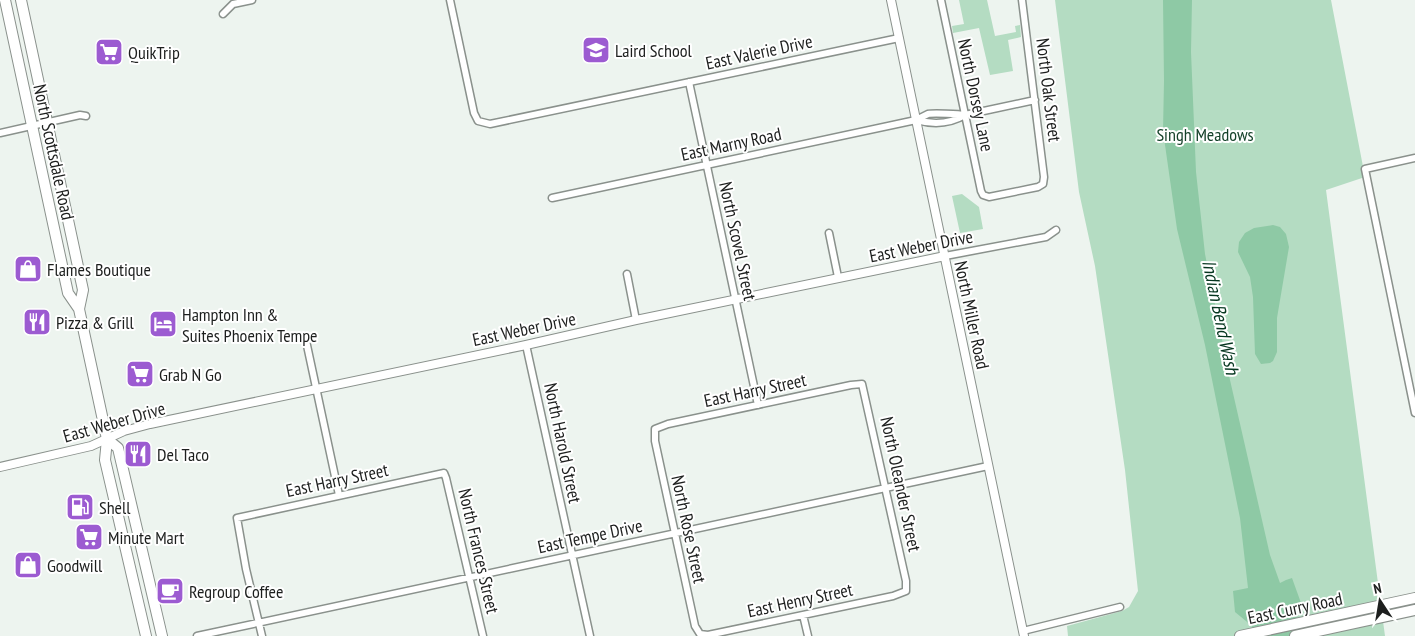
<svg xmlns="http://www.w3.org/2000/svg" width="1415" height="636" viewBox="0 0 1415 636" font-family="'PT Sans Narrow',sans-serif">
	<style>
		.green { fill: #b4dcc2 }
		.water { fill: #8ec9a5 }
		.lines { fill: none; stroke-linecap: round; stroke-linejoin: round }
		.minor-casing { stroke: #8a918c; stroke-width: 9 }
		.tertiary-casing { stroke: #8a918c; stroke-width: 10 }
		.primary-casing { stroke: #8a918c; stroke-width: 12 }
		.minor { stroke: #fff; stroke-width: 6 }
		.tertiary { stroke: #fff; stroke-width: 8 }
		.primary { stroke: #fff; stroke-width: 10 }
		.labels { text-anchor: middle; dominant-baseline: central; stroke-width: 4; stroke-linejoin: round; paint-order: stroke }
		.poi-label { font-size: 18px; fill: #1d1f1e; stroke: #fff; text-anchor: start }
		.street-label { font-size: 18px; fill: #1d1f1e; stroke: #fff }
		.park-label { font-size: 18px; fill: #15422a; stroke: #fff }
		.water-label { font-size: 19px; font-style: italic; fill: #05361f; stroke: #fff }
	</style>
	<rect width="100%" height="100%" fill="#edf4ef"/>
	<!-- green -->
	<path class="green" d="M 959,0 L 987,0 L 995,36 L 1016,32 L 1015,26 L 1020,25 L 1021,37 L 1008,40 L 1013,71 L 990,75 L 979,28 L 953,33 L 952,26 L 964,24 Z
		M 1055,0 L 1331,0 L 1365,177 L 1326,190 L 1385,636 L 1068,636 L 1067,626 L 1122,611 L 1129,607 L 1138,591 L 1125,470 L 1095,266 L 1079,192 Z
		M 962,194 L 979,207 L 983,229 L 960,233 L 952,196 Z"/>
	<!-- water -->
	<path class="water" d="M 1163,0 L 1192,0 L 1191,52 L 1196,172 L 1205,254 L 1230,380 L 1270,555 L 1280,583 L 1286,580 L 1292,578 L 1301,603 L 1297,616 L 1302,636 L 1254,636 L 1252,626 L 1235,612 L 1233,591 L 1248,588 L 1240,518 L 1205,345 L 1177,229 L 1163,131 L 1164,81 Z
		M 1273,225 L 1280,227 L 1286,234 L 1289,247 L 1277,318 L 1277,352 L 1273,361 L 1270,363 L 1261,364 L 1255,354 L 1253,297 L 1250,277 L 1238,252 L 1239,242 L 1245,233 L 1254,228 Z"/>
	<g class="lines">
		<defs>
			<path id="minor" d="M 450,0 L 474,113 L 478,121 L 490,124 L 899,38
				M 941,0 L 981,191 L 983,195 L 989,197 L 1038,187 L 1043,184 L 1044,177 L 1022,0
				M 223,14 L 233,4 L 252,0
				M 689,82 L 758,405
				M 916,120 C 934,125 950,124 965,115 L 1035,100
				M 0,133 L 80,115 L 86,116
				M 1415,158 L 1365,169 L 1415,413
				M 552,198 L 916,120 C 920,118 924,116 928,114 C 933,113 959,114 965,115
				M 829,233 L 838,277
				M 945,256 L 1046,237 L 1056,230
				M 627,274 L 636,320
				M 305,336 L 339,495
				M 526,345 L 590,636
				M 862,384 L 906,581 L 906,591 L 893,596 L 708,635 L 700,634 L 695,626 L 655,441 L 655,429 L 668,424 L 851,385 Z
				M 803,615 L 808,636
				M 1023,631 L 1120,607
				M 197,636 L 988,466
				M 262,636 L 246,569 L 237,518 L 444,473 L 446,478 L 483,636"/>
			<path id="tertiary" d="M 891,0 L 1024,636
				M 0,467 L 91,446 L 124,431 L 150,424 L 526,345 L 636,320 L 945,256"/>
			<path id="primary" d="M 5,0 L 68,293 L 79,309 L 107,439 L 105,460 L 146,636
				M 21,0 L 83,290 L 79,309
				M 107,439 L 118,448 L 162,636
				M 1240,636 L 1415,598
				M 1295,636 L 1415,610"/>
		</defs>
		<!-- minor casing -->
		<use href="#minor" class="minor-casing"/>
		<!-- tertiary casing -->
		<use href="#tertiary" class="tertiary-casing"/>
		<!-- primary casing -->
		<use href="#primary" class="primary-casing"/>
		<!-- minor -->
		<use href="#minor" class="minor"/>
		<!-- tertiary -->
		<use href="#tertiary" class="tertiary"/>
		<!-- primary -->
		<use href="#primary" class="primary"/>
	</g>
	<!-- icons -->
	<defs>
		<symbol id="school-square" viewBox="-11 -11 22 22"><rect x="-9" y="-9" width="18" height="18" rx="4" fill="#9c5bd1" stroke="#fff"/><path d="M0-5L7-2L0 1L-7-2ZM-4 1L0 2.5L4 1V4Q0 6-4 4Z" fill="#fff"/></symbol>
		<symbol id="supermarket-square" viewBox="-11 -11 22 22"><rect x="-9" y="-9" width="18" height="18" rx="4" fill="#9c5bd1" stroke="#fff"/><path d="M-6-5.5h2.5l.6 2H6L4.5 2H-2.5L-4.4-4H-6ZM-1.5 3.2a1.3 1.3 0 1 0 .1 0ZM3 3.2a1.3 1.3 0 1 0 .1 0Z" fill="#fff"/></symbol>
		<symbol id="shop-square" viewBox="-11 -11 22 22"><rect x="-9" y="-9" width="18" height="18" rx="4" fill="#9c5bd1" stroke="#fff"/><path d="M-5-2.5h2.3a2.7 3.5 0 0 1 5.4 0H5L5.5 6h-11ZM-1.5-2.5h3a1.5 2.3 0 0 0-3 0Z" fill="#fff"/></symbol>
		<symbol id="restaurant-square" viewBox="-11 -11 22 22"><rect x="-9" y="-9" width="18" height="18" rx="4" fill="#9c5bd1" stroke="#fff"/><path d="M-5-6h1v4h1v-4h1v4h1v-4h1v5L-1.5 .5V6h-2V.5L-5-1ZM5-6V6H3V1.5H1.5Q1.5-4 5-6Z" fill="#fff"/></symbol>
		<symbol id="hotel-square" viewBox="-11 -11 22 22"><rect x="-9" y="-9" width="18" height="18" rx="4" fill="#9c5bd1" stroke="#fff"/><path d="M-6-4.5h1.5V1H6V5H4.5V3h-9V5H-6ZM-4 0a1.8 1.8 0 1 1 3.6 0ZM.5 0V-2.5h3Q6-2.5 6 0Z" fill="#fff"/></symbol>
		<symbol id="fuel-square" viewBox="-11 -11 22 22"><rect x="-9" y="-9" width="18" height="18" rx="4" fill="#9c5bd1" stroke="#fff"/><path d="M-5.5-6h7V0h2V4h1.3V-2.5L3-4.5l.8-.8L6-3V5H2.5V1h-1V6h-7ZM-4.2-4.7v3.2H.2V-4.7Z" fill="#fff"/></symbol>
		<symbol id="cafe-square" viewBox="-11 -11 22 22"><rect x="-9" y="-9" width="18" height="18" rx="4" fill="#9c5bd1" stroke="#fff"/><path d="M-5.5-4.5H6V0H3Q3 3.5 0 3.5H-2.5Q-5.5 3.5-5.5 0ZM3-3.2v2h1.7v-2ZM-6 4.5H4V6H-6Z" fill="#fff"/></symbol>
	</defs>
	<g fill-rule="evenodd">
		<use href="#school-square" x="580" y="34" width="32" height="32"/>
		<use href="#supermarket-square" x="93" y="36" width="32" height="32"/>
		<use href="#shop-square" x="12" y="253" width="32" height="32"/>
		<use href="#restaurant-square" x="21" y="306" width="32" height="32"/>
		<use href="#hotel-square" x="147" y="308" width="32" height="32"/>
		<use href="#supermarket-square" x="124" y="358" width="32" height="32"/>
		<use href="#restaurant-square" x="122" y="438" width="32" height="32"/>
		<use href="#fuel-square" x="64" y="491" width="32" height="32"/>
		<use href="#supermarket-square" x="73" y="521" width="32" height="32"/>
		<use href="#shop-square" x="12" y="549" width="32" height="32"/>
		<use href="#cafe-square" x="154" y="575" width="32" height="32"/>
	</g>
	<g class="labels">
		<!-- poi labels -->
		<g class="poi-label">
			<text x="615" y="50">Laird School</text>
			<text x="128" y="52">QuikTrip</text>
			<text x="47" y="269">Flames Boutique</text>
			<text x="182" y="314">Hampton Inn &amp;<tspan x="182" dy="21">Suites Phoenix Tempe</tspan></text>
			<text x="56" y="322">Pizza &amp; Grill</text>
			<text x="159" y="374">Grab N Go</text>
			<text x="157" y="454">Del Taco</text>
			<text x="99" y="507">Shell</text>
			<text x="108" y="537">Minute Mart</text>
			<text x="47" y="565">Goodwill</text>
			<text x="189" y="591">Regroup Coffee</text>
		</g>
		<!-- street labels -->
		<g class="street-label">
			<text transform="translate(759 52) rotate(-12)">East Valerie Drive</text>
			<text transform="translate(1049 90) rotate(83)">North Oak Street</text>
			<text transform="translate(976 95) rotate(78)">North Dorsey Lane</text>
			<text transform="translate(731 144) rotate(-12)">East Marny Road</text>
			<text transform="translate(54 152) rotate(78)">North Scottsdale Road</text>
			<text transform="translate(738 241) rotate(78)">North Scovel Street</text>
			<text transform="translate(921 246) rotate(-11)">East Weber Drive</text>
			<text transform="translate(972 315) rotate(78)">North Miller Road</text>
			<text transform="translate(524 329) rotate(-12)">East Weber Drive</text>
			<text transform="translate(755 390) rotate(-12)">East Harry Street</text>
			<text transform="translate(114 422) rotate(-16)">East Weber Drive</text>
			<text transform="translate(563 443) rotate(78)">North Harold Street</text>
			<text transform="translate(337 480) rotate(-12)">East Harry Street</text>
			<text transform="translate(901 484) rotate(78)">North Oleander Street</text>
			<text transform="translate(689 529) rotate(78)">North Rose Street</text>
			<text transform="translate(590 536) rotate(-12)">East Tempe Drive</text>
			<text transform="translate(479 551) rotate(77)">North Frances Street</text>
			<text transform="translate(800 600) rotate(-12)">East Henry Street</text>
			<text transform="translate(1295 608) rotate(-12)">East Curry Road</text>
		</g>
		<!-- park labels -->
		<g class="park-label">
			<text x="1205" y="134">Singh Meadows</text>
		</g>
		<!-- water labels -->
		<g class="water-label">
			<text transform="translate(1221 317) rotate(78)">Indian Bend Wash</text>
		</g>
	</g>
	<!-- north arrow -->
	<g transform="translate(1380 601) rotate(348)" stroke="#ffffff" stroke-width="4" paint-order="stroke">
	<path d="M0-4L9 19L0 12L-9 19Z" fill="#1d1f1e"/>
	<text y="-8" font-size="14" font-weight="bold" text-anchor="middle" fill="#1d1f1e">N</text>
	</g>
</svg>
